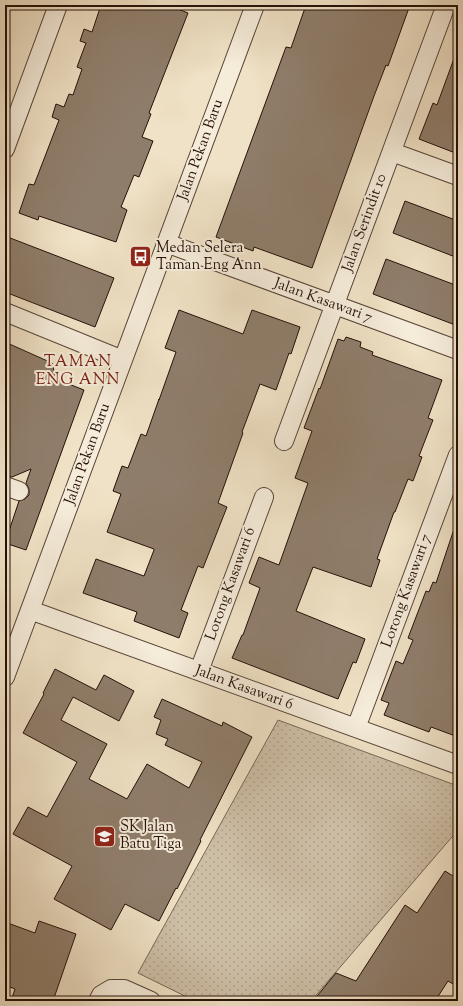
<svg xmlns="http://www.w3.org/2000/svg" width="463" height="1006" viewBox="0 0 463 1006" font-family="'Sorts Mill Goudy',serif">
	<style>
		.park { fill: url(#park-dots); stroke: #796758 }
		.building { fill: #8f7d6b; stroke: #251009 }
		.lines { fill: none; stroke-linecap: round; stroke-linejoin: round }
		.minor-casing { stroke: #584438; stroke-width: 20 }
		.minor { stroke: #f5ecda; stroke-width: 18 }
		.labels { text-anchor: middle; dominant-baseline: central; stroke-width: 4; stroke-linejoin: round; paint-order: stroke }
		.street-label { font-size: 15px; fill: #251009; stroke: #f5ecda }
		.poi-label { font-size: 15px; fill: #251009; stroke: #f5ecda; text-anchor: start }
		.neighbourhood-label { font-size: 16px; letter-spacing: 1px; fill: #7a1f14; stroke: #f5ecda }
	</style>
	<defs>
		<pattern id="park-dots" width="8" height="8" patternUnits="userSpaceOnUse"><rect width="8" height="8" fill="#cdbea6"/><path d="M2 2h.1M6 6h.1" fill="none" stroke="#b0a28e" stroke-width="1.8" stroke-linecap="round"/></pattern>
	</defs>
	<rect width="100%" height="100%" fill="#f0e2c6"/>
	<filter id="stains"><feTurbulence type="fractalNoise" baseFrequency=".005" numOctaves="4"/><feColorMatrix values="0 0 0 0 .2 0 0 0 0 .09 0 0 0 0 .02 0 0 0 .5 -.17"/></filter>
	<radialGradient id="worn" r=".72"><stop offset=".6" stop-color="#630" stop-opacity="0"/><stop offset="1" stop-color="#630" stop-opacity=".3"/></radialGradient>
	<!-- park -->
	<path class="park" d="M 278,720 L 458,786 L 458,830 L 311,1001 L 195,1001 L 138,973 Z"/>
	<!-- building -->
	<path class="building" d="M 101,5 L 168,5 L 188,13 L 149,113 L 151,114 L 142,137 L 153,141 L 139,177 L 134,175 L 121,207 L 127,210 L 116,242 L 39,216 L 38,220 L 19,213 L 29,184 L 34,185 L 59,120 L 52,117 L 56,104 L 64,107 L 69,94 L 73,95 L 82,69 L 77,67 L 86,43 L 80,41 L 84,29 L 92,32 Z
		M 306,5 L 410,5 L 388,66 L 386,65 L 374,96 L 312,268 L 254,247 L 253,251 L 216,237 L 286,47 L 291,48 Z
		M 456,53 L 458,53 L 458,154 L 419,139 L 433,103 L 437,105 Z
		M 405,201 L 458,221 L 458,258 L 393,233 Z
		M 5,236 L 114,278 L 95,327 L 5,292 Z
		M 386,259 L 458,286 L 458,326 L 373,294 Z
		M 179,310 L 243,334 L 252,310 L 300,327 L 291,354 L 289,353 L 276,390 L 260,384 L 242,432 L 243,433 L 218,503 L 227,507 L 203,568 L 198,566 L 181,610 L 188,613 L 179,638 L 134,621 L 137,612 L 83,593 L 96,559 L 144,576 L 154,550 L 154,549 L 107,532 L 121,494 L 113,491 L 122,466 L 128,468 L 141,434 L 146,436 L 159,399 L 159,400 L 176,352 L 165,348 Z
		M 346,337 L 361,342 L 360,347 L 373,352 L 372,355 L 442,380 L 428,418 L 433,420 L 419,456 L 422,457 L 413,481 L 408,479 L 395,512 L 394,512 L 377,559 L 380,560 L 371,587 L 313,567 L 296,611 L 365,639 L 356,663 L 353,662 L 338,699 L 232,658 L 242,635 L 243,635 L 260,588 L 249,583 L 259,557 L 279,565 L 308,483 L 295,478 L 312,431 L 304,428 L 319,388 L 320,389 L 338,339 L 344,341 Z
		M 5,342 L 52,363 L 56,379 L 84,390 L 26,550 L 5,543 L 19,501 L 25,499 L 29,495 L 29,489 L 26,483 L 31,469 L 12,477 L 5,476 Z
		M 455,526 L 458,526 L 458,737 L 431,727 L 429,732 L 384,715 L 389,703 L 381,700 L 396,661 L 403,664 L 413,640 L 408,638 L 426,591 L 429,592 L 433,582 L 436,583 Z
		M 55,669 L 96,690 L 104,675 L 134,691 L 119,721 L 73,697 L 61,720 L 107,744 L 89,779 L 127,799 L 147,764 L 189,788 L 202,762 L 165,745 L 168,739 L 156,734 L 161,720 L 154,717 L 162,699 L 222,726 L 223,722 L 252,737 L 200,840 L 201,841 L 177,889 L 176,888 L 159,921 L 125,904 L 111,930 L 54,899 L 72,866 L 13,834 L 28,807 L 47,817 L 77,762 L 23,733 L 44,694 L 43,693 Z
		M 445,871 L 458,879 L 458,987 L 448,981 L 435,1001 L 313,1001 L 336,973 L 356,981 L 405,905 L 417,913 Z
		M 39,921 L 76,934 L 53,1001 L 11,1001 L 15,989 L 5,985 L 5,922 L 35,933 Z"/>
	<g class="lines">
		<defs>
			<path id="minor" d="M 5,149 L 58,5
				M 392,152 L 458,176
				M 166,243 L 458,350
				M 5,312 L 123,360
				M 284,441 L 446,5
				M 5,486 L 19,491
				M 30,610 L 458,765
				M 199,671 L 264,497
				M 5,677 L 255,5
				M 356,728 L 458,455
				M 98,1001 L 101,995 L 111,989 L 124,989 L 151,1001"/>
		</defs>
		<!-- minor casing -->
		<use href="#minor" class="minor-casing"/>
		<!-- minor -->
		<use href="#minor" class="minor"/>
	</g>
	<!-- icons -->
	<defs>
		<symbol id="bus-square" viewBox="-11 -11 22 22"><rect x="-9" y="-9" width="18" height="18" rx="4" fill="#8f2418" stroke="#f5ecda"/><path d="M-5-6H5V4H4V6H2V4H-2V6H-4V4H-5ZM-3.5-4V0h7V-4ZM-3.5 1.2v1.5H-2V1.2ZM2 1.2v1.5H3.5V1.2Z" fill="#fff"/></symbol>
		<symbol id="school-square" viewBox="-11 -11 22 22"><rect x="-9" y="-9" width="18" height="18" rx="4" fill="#8f2418" stroke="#f5ecda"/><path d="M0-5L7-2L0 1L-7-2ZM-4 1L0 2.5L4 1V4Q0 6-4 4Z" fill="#fff"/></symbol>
	</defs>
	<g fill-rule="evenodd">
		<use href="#bus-square" x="128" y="244" width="25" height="25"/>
		<use href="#school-square" x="92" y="824" width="25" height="25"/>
	</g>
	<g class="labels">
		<!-- street labels -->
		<g class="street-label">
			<text transform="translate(201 150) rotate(-70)">Jalan Pekan Baru</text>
			<text transform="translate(365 223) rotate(-70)">Jalan Serindit 10</text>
			<text transform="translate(323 301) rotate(20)">Jalan Kasawari 7</text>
			<text transform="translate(88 454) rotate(-70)">Jalan Pekan Baru</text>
			<text transform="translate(231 584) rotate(-70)">Lorong Kasawari 6</text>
			<text transform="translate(407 591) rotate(-70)">Lorong Kasawari 7</text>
			<text transform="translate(244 688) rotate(20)">Jalan Kasawari 6</text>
		</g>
		<!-- poi labels -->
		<g class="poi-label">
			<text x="156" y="248">Medan Selera<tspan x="156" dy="17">Taman Eng Ann</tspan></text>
			<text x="120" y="827">SK Jalan<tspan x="120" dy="17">Batu Tiga</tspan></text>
		</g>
		<!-- neighbourhood labels -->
		<g class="neighbourhood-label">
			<text x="78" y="362">TAMAN<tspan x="78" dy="18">ENG ANN</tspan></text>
		</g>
	</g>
	<!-- margin -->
	<rect width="463" height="1006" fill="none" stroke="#f0e2c6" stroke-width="20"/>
	<rect x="6" y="6" width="451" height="994" fill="none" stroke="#251009" stroke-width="2"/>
	<rect x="10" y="10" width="443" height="986" fill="none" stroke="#251009"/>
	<rect width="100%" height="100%" filter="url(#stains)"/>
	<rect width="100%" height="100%" fill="url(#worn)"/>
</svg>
